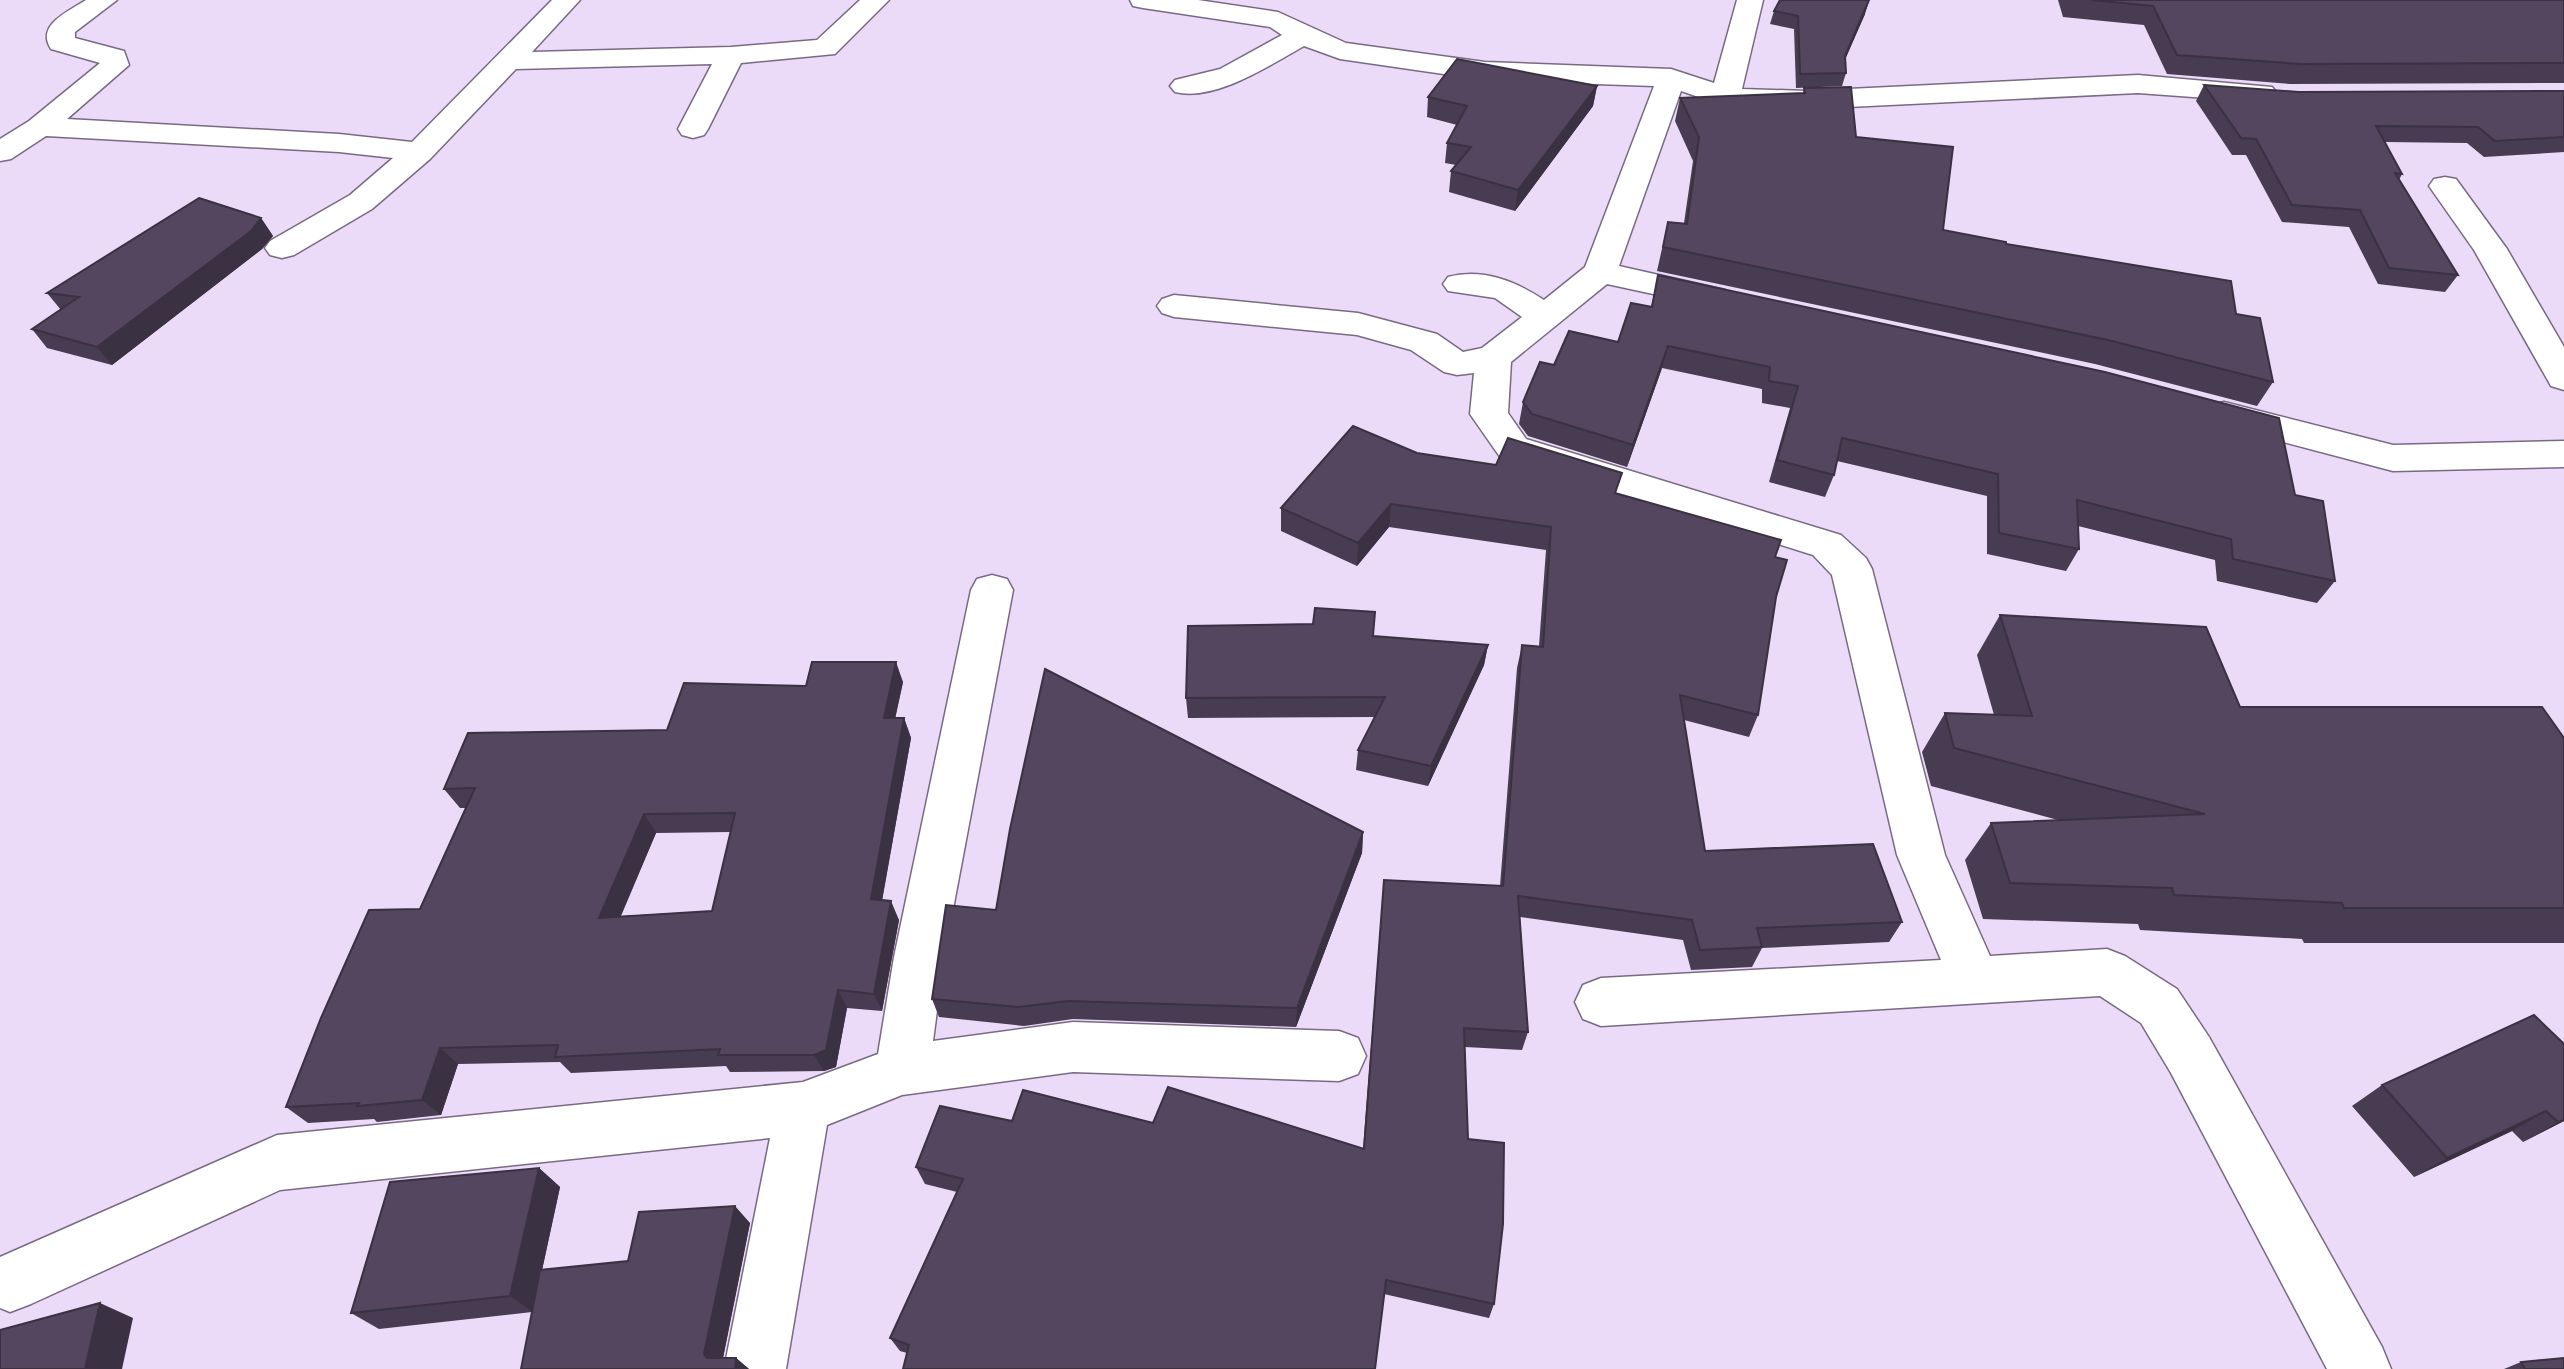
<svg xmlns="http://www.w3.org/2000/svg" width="2564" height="1369" viewBox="0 0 2564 1369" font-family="'Nunito Sans',sans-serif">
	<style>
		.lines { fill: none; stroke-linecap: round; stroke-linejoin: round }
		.minor-casing { stroke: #786a83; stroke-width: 3 }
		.minor { fill: #fff; fill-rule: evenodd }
		.wall { fill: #473c51; fill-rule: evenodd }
		.shaded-wall { fill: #3a3142 }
		.building { fill: #53465e; stroke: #3a3142; stroke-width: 2; fill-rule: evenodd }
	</style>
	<rect width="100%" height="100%" fill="#ebdbf8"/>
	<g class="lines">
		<defs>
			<path id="minor" d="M 86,0 L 117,0 L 75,32 L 75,38 L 124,51 L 129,65 L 67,119 L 339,134 L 412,142 L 552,0 L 580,0 L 532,52 L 731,47 L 817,40 L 860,0 L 889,0 L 835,54 L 741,63 L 708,129 L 704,135 L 693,138 L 682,135 L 678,129 L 712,64 L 516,69 L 430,159 L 372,209 L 294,255 L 282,258 L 270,255 L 265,248 L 270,241 L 350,195 L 393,158 L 339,152 L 46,136 L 11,159 L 0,161 L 0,139 L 29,121 L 100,63 L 51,49 C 35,25 69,11 86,0 Z
				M 1130,0 L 1198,0 L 1278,12 L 1346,43 L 1485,62 L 1671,69 L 1714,83 L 1737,0 L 1763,0 L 1742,89 L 1807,91 L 2138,75 L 2272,87 L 2277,93 L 2272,99 L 2262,102 L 2138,93 L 1807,109 L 1725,106 L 1681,91 L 1619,266 L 1725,290 L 1730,297 L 1725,304 L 1713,307 L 1607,284 L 1511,362 L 1508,413 L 1526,439 L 1841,535 L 1866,558 L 1872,569 L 1945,855 L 1990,956 L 2107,949 L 2125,956 L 2177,989 L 2209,1037 L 2382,1347 L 2391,1369 L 2327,1369 L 2171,1073 L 2141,1023 L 2100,996 L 1601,1026 L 1583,1019 L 1575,1002 L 1583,985 L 1601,978 L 1941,960 L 1897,855 L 1832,575 L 1813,555 L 1500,457 L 1470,414 L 1474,373 L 1457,375 L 1444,372 L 1411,350 L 1357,335 L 1174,317 L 1162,313 L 1157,306 L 1162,299 L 1174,295 L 1358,313 L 1437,334 L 1463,352 L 1482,348 L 1522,317 L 1495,298 L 1448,291 L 1443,284 L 1448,277 C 1483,268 1515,281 1544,300 L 1585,267 L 1654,86 L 1485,80 L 1340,59 L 1304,46 C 1270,65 1215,102 1175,92 L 1170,86 L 1175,80 L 1220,69 L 1282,35 L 1270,27 L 1143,8 L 1133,6 Z
				M 2445,177 L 2456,179 L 2507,249 L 2564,347 L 2564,390 L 2551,386 L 2474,250 L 2429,186 L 2434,179 Z
				M 2224,402 L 2393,445 L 2564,441 L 2564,467 L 2393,471 L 2211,423 L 2205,414 L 2211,405 Z
				M 992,575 L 1007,579 L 1013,590 L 944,957 L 933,1041 L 1073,1022 L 1339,1031 L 1358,1038 L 1366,1056 L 1358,1074 L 1339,1081 L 1073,1072 L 902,1095 L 827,1125 L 786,1369 L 724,1369 L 770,1138 L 280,1190 L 31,1304 L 10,1312 L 0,1308 L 0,1257 L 277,1135 L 803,1082 L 878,1054 L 894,957 L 971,590 L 977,579 Z"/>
		</defs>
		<!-- minor casing -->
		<use href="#minor" class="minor-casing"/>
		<!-- minor -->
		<use href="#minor" class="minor"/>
	</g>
	<!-- wall -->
	<path class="wall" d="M 2058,0 L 2564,0 L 2564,83 L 2290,84 L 2167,74 L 2144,25 L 2063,17 Z
		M 1774,11 L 1865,14 L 1845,59 L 1846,73 L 1842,86 L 1796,88 L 1794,29 L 1770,24 Z
		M 2204,85 L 2299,92 L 2564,91 L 2564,152 L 2484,157 L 2467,143 L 2385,142 L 2402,174 L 2399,180 L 2458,275 L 2445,292 L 2378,284 L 2349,227 L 2282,222 L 2246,155 L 2232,155 L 2196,101 Z
		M 1597,86 L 1593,106 L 1515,211 L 1449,192 L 1451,171 L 1456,165 L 1445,163 L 1447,143 L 1457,125 L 1427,117 L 1428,97 Z
		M 1804,88 L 1856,137 L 1943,230 L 2006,244 L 2236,314 L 2273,382 L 2257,406 L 2095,364 L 1657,271 L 1668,222 L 1684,223 L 1693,161 L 1675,121 L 1680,98 L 1803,93 Z
		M 261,218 L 273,236 L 262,249 L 112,365 L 47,348 L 32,329 L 61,310 L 47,293 Z
		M 1658,275 L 2295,495 L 2335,581 L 2317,603 L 2217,581 L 2215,560 L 2078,526 L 2079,549 L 2066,571 L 1987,554 L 1987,496 L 1837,461 L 1834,475 L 1825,497 L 1769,482 L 1790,408 L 1762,403 L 1762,389 L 1662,368 L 1627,467 L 1528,436 L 1519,424 L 1523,402 L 1554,365 L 1618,342 L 1651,307 Z
		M 1417,453 L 1617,493 L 1775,557 L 1776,597 L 1758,715 L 1749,737 L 1684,720 L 1705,851 L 1902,922 L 1889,942 L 1762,948 L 1752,967 L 1691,970 L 1683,940 L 1520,917 L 1528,1032 L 1522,1050 L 1465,1047 L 1468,1139 L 1494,1304 L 1489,1318 L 1384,1294 L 907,1353 L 900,1351 L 890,1338 L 957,1192 L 925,1184 L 916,1167 L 1012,1121 L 1153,1123 L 1363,1149 L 1384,880 L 1500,886 L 1517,668 L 1522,645 L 1539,646 L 1546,550 L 1389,527 L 1357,566 L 1281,531 L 1281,508 Z
		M 2000,615 L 2240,707 L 2564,738 L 2564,943 L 2304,943 L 2302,939 L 2140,930 L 2138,924 L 1983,919 L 1965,860 L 1991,823 L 2058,820 L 1931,786 L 1922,752 L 1945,713 L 1994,715 L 1977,655 Z
		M 1373,636 L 1488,645 L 1484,665 L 1428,786 L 1356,770 L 1358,750 L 1375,717 L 1188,718 L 1186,698 Z
		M 903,682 L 895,718 L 904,718 L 911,738 L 882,900 L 899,920 L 882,1011 L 847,1008 L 836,1067 L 824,1071 L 730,1072 L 726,1066 L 571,1073 L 560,1062 L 458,1064 L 441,1115 L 377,1122 L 374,1119 L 308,1123 L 286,1107 L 420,909 L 466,808 L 460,808 L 444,789 L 667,730 L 806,686 ZM 731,832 L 712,911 L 621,916 L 656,833 Z
		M 1363,832 L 1362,853 L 1296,1027 L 1073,1019 L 1024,1026 L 939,1017 L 932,999 L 996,910 Z
		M 2534,1015 L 2564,1121 L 2523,1142 L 2512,1131 L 2414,1177 L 2352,1106 L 2382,1085 Z
		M 539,1168 L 560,1187 L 542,1270 L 628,1261 L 750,1223 L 723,1358 L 736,1358 L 749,1369 L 521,1369 L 532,1312 L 379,1329 L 351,1313 Z
		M 2521,1362 L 2564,1369 L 2504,1369 Z"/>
	<!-- shaded-wall -->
	<path class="shaded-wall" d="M 1869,1 L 1865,14 L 1841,69 L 1845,56 Z
		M 1597,86 L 1593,106 L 1515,211 L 1518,190 Z
		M 261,218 L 273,236 L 262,249 L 112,365 L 97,347 Z
		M 1668,346 L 1662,368 L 1627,467 L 1633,445 Z
		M 1391,504 L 1389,527 L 1357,566 L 1358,543 Z
		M 1488,645 L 1484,665 L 1428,786 L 1431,766 Z
		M 896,662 L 903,682 L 891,738 L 884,718 Z
		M 904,718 L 911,738 L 879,918 L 871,899 Z
		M 644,814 L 656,833 L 612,936 L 599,918 Z
		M 1363,832 L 1362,853 L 1296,1027 L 1297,1008 Z
		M 891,901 L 899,920 L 882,1011 L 874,994 Z
		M 838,990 L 847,1008 L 836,1067 L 824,1071 L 814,1055 Z
		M 440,1048 L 458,1064 L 441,1115 L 422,1100 Z
		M 2546,1111 L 2512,1131 L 2414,1177 L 2447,1158 Z
		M 2564,1120 L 2564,1121 L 2523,1142 L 2558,1122 Z
		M 539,1168 L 560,1187 L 533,1312 L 510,1296 Z
		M 735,1206 L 750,1223 L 721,1368 L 704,1354 Z
		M 100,1303 L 133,1318 L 122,1369 L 85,1369 Z
		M 736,1358 L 749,1369 L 735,1369 Z"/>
	<!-- building -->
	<path class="building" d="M 1780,0 L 1869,0 L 1845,56 L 1846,73 L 1800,74 L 1798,16 L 1774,11 Z
		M 2091,0 L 2564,0 L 2564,63 L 2301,64 L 2177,55 L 2153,6 Z
		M 1457,59 L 1597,86 L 1518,190 L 1451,171 L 1471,147 L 1447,143 L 1467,106 L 1428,97 Z
		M 2204,85 L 2299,92 L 2564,91 L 2564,137 L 2495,141 L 2478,127 L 2376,126 L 2402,174 L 2395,173 L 2458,275 L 2389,268 L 2360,210 L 2292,205 L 2256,139 L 2241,138 Z
		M 1851,87 L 1856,137 L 1953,147 L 1943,230 L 2006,242 L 2006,244 L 2231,281 L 2236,314 L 2260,318 L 2273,382 L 2108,340 L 1663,247 L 1668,222 L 1687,224 L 1699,137 L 1680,98 L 1805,93 L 1804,88 Z
		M 199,198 L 261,218 L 251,231 L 97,347 L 32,329 L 79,297 L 47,293 Z
		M 1658,275 L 2105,372 L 2279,418 L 2295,495 L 2323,501 L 2335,581 L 2233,559 L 2231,539 L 2077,500 L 2079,549 L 1999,533 L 1998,474 L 1842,438 L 1834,475 L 1777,460 L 1798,386 L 1769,381 L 1770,367 L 1668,346 L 1633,445 L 1532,414 L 1523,402 L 1540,362 L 1554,365 L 1569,331 L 1618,342 L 1631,303 L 1652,307 Z
		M 1353,426 L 1417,453 L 1496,465 L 1508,438 L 1622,473 L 1615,493 L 1781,540 L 1775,557 L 1787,560 L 1776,597 L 1758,715 L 1680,695 L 1705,851 L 1873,844 L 1902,922 L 1757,928 L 1762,947 L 1700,950 L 1692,920 L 1518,896 L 1528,1032 L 1464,1028 L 1468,1139 L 1504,1143 L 1503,1224 L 1494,1304 L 1386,1280 L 1375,1369 L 903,1369 L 909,1345 L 890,1338 L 963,1179 L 916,1167 L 940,1106 L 1012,1121 L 1023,1090 L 1153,1123 L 1168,1087 L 1364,1149 L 1384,880 L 1503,886 L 1522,645 L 1543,647 L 1551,527 L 1391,504 L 1358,543 L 1281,508 Z
		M 1315,608 L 1375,612 L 1373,636 L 1488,645 L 1431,766 L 1358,750 L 1385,697 L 1186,698 L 1188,626 L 1313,624 Z
		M 2000,615 L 2206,627 L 2240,707 L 2542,707 L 2564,738 L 2564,908 L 2344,908 L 2342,903 L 2174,895 L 2172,888 L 2010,883 L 1991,823 L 2205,814 L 1954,748 L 1945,713 L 2032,716 Z
		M 812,662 L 896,662 L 884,718 L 904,718 L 871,899 L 891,901 L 874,994 L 838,990 L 826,1050 L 814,1055 L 718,1055 L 720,1049 L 555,1057 L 558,1045 L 440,1048 L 422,1100 L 357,1106 L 359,1103 L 286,1107 L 321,1018 L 369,910 L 420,909 L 475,788 L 444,789 L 468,733 L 667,730 L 684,683 L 806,686 ZM 735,813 L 712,911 L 599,918 L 644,814 Z
		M 1045,669 L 1363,832 L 1297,1008 L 1068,1001 L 1019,1007 L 932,999 L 946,905 L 996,910 L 1010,829 Z
		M 2534,1015 L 2564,1044 L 2564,1120 L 2558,1122 L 2546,1111 L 2447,1158 L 2382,1085 Z
		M 539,1168 L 510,1296 L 351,1313 L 390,1182 Z
		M 735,1206 L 704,1354 L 707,1358 L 736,1358 L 735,1369 L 521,1369 L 540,1270 L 628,1261 L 639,1212 Z
		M 100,1303 L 85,1369 L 0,1369 L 0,1330 Z
		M 2564,1358 L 2564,1369 L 2525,1369 L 2521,1362 Z"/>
</svg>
